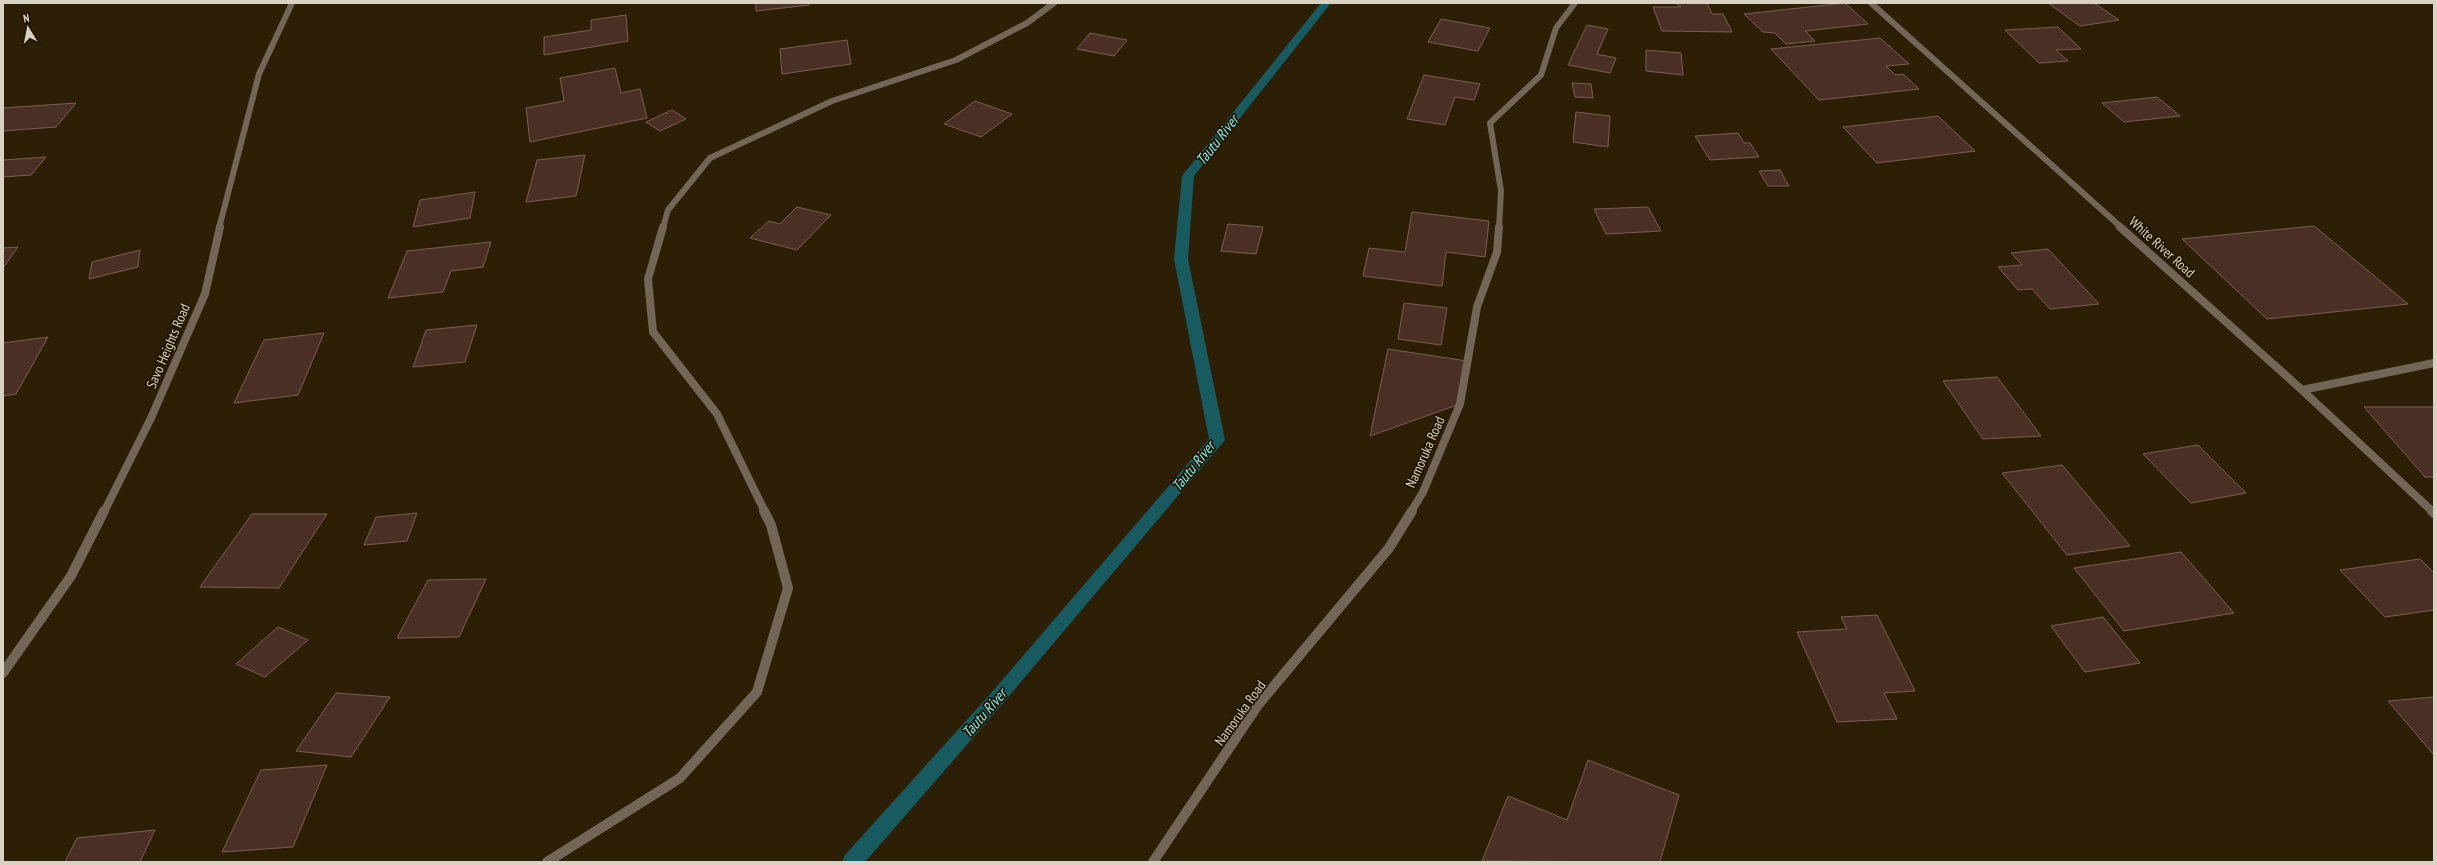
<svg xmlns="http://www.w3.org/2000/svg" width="2437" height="865" viewBox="0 0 2437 865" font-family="'PT Sans Narrow',sans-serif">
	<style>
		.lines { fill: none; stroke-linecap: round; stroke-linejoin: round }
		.stream { fill: #175a5f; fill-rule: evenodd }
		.building { fill: #4a3024; stroke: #7b5d51 }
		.street-far2 { stroke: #746657; stroke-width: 6 }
		.street-far1 { stroke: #746657; stroke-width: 8 }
		.street { stroke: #746657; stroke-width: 10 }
		.labels { text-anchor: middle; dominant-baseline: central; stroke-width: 3.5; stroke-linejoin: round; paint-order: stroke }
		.street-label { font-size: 14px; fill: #d9d2c3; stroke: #221600 }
		.water-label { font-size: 15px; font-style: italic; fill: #84e8ef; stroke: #221600 }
	</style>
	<rect width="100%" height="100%" fill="#2c1f06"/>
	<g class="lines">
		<!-- stream -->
		<path class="stream" d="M 1321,3 L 1331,3 L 1194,176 L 1188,259 L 1225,440 L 1004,702 L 865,862 L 842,862 L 845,855 L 992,692 L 1209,439 L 1174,259 L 1182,176 Z"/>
	</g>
	<!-- building -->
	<path class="building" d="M 756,3 L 809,3 L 809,5 L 756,11 Z
		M 1676,3 L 1707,3 L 1712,14 L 1723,14 L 1732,32 L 1662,31 L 1653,7 L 1681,7 Z
		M 1845,3 L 1868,24 L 1805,31 L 1815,41 L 1786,44 L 1775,33 L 1763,32 L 1744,14 Z
		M 2048,3 L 2094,3 L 2119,20 L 2080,26 Z
		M 626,15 L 628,41 L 544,55 L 544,37 L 591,30 L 591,20 Z
		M 1441,19 L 1490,28 L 1478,51 L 1428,42 Z
		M 1587,25 L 1608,29 L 1597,54 L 1616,58 L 1610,73 L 1568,65 Z
		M 2058,27 L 2081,49 L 2056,50 L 2068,61 L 2039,63 L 2005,30 Z
		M 1090,33 L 1127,40 L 1114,56 L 1077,49 Z
		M 1880,38 L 1909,64 L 1886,66 L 1895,75 L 1903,74 L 1919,89 L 1819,100 L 1771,49 Z
		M 847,40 L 851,64 L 782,74 L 780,49 Z
		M 1646,50 L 1681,53 L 1683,75 L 1646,71 Z
		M 615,68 L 621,93 L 640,89 L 647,118 L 530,142 L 526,108 L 564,101 L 560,78 Z
		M 1424,75 L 1480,84 L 1474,100 L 1455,97 L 1445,125 L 1407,119 Z
		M 1572,83 L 1591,84 L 1593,98 L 1575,97 Z
		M 2157,97 L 2180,116 L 2124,122 L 2102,103 Z
		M 975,101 L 1012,114 L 981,137 L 944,124 Z
		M 76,103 L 56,127 L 3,131 L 3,108 Z
		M 672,110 L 686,119 L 660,131 L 646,122 Z
		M 1576,112 L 1610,116 L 1608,147 L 1573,142 Z
		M 1938,116 L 1975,151 L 1877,163 L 1843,127 Z
		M 1738,133 L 1744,143 L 1750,143 L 1759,157 L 1710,160 L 1695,136 Z
		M 585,155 L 576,196 L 526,202 L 537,160 Z
		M 46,157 L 31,175 L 3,177 L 3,160 Z
		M 1780,170 L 1789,186 L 1768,186 L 1759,171 Z
		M 475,192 L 470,218 L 413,227 L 420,200 Z
		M 797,207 L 831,215 L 797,250 L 750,238 L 769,221 L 780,224 Z
		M 1648,207 L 1661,231 L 1606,234 L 1594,209 Z
		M 1412,212 L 1489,221 L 1485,257 L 1446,252 L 1442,286 L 1363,276 L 1369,248 L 1405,252 Z
		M 1228,224 L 1263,227 L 1256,254 L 1221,251 Z
		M 2314,226 L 2408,304 L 2267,319 L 2182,239 Z
		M 491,242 L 483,267 L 451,271 L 443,292 L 388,298 L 407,251 Z
		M 18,247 L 3,268 L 3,248 Z
		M 2048,249 L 2099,304 L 2050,309 L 2032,289 L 2018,290 L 1998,267 L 2022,265 L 2011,253 Z
		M 140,250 L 138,267 L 89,279 L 92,262 Z
		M 1404,303 L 1447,308 L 1441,345 L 1398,339 Z
		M 477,325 L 465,362 L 413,367 L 426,330 Z
		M 324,333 L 298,395 L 234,403 L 264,340 Z
		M 48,337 L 16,394 L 3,396 L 3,343 Z
		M 1388,349 L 1467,361 L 1460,404 L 1370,436 Z
		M 1997,377 L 2041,436 L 1983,439 L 1943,381 Z
		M 2364,407 L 2434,407 L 2434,477 L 2425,477 Z
		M 2198,445 L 2246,493 L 2191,503 L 2143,454 Z
		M 2062,465 L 2130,546 L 2067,555 L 2002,473 Z
		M 417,513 L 407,541 L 364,545 L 376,517 Z
		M 252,514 L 327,514 L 279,588 L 200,587 Z
		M 2181,552 L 2234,613 L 2124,631 L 2074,568 Z
		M 2420,559 L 2434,573 L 2434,610 L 2385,617 L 2340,570 Z
		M 486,579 L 459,637 L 397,638 L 428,580 Z
		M 1877,615 L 1915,691 L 1884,693 L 1897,719 L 1837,722 L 1797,632 L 1847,629 L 1841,617 Z
		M 2103,617 L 2140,663 L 2085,672 L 2051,626 Z
		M 278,627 L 308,640 L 265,677 L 236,664 Z
		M 336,693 L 390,697 L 351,757 L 296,751 Z
		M 2434,697 L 2434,755 L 2388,701 Z
		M 1588,760 L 1679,795 L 1660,862 L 1482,861 L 1508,796 L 1567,820 Z
		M 327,765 L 293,847 L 222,852 L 261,770 Z
		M 155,830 L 140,862 L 65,862 L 77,838 Z"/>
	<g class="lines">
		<!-- street-far2 -->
		<path class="street-far2" d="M 1871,3 L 2122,228
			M 219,228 L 259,74 L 292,3
			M 663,228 L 668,210 L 710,158 L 832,101 L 956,60 L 1027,23 L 1054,3
			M 1499,228 L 1501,191 L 1490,123 L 1541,75 L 1556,28 L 1575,3"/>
		<!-- street-far1 -->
		<path class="street-far1" d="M 663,227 L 648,279 L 653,332 L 717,414 L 765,512
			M 2120,227 L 2302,390 L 2433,512
			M 2302,390 L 2434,363
			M 104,512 L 151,418 L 205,294 L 220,227
			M 1411,512 L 1423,492 L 1460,404 L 1477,307 L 1497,252 L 1499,227"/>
		<!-- street -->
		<path class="street" d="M 2432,511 L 2434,513
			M 3,673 L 71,576 L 104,511
			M 547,862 L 680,778 L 757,692 L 788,588 L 771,525 L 764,511
			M 1153,862 L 1258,705 L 1389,548 L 1412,511"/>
	</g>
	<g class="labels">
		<!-- street labels -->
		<g class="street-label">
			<text transform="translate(2162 247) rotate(42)">White River Road</text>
			<text transform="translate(168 346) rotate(-67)">Savo Heights Road</text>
			<text transform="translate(1425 452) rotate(-66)">Namoruka Road</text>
			<text transform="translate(1240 713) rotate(-54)">Namoruka Road</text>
		</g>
		<!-- water labels -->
		<g class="water-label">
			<text transform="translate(1217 140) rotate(-52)">Tautu River</text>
			<text transform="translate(1193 466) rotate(-51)">Tautu River</text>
			<text transform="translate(984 713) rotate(-49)">Tautu River</text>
		</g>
	</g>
	<!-- border -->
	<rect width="2437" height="865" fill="none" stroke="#d9d2c3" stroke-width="8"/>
	<!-- north arrow -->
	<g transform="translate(28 28) rotate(350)" stroke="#221600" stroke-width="3" paint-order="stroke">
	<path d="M0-3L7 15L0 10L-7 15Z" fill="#d9d2c3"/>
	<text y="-6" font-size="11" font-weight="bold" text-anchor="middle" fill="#d9d2c3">N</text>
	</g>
</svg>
